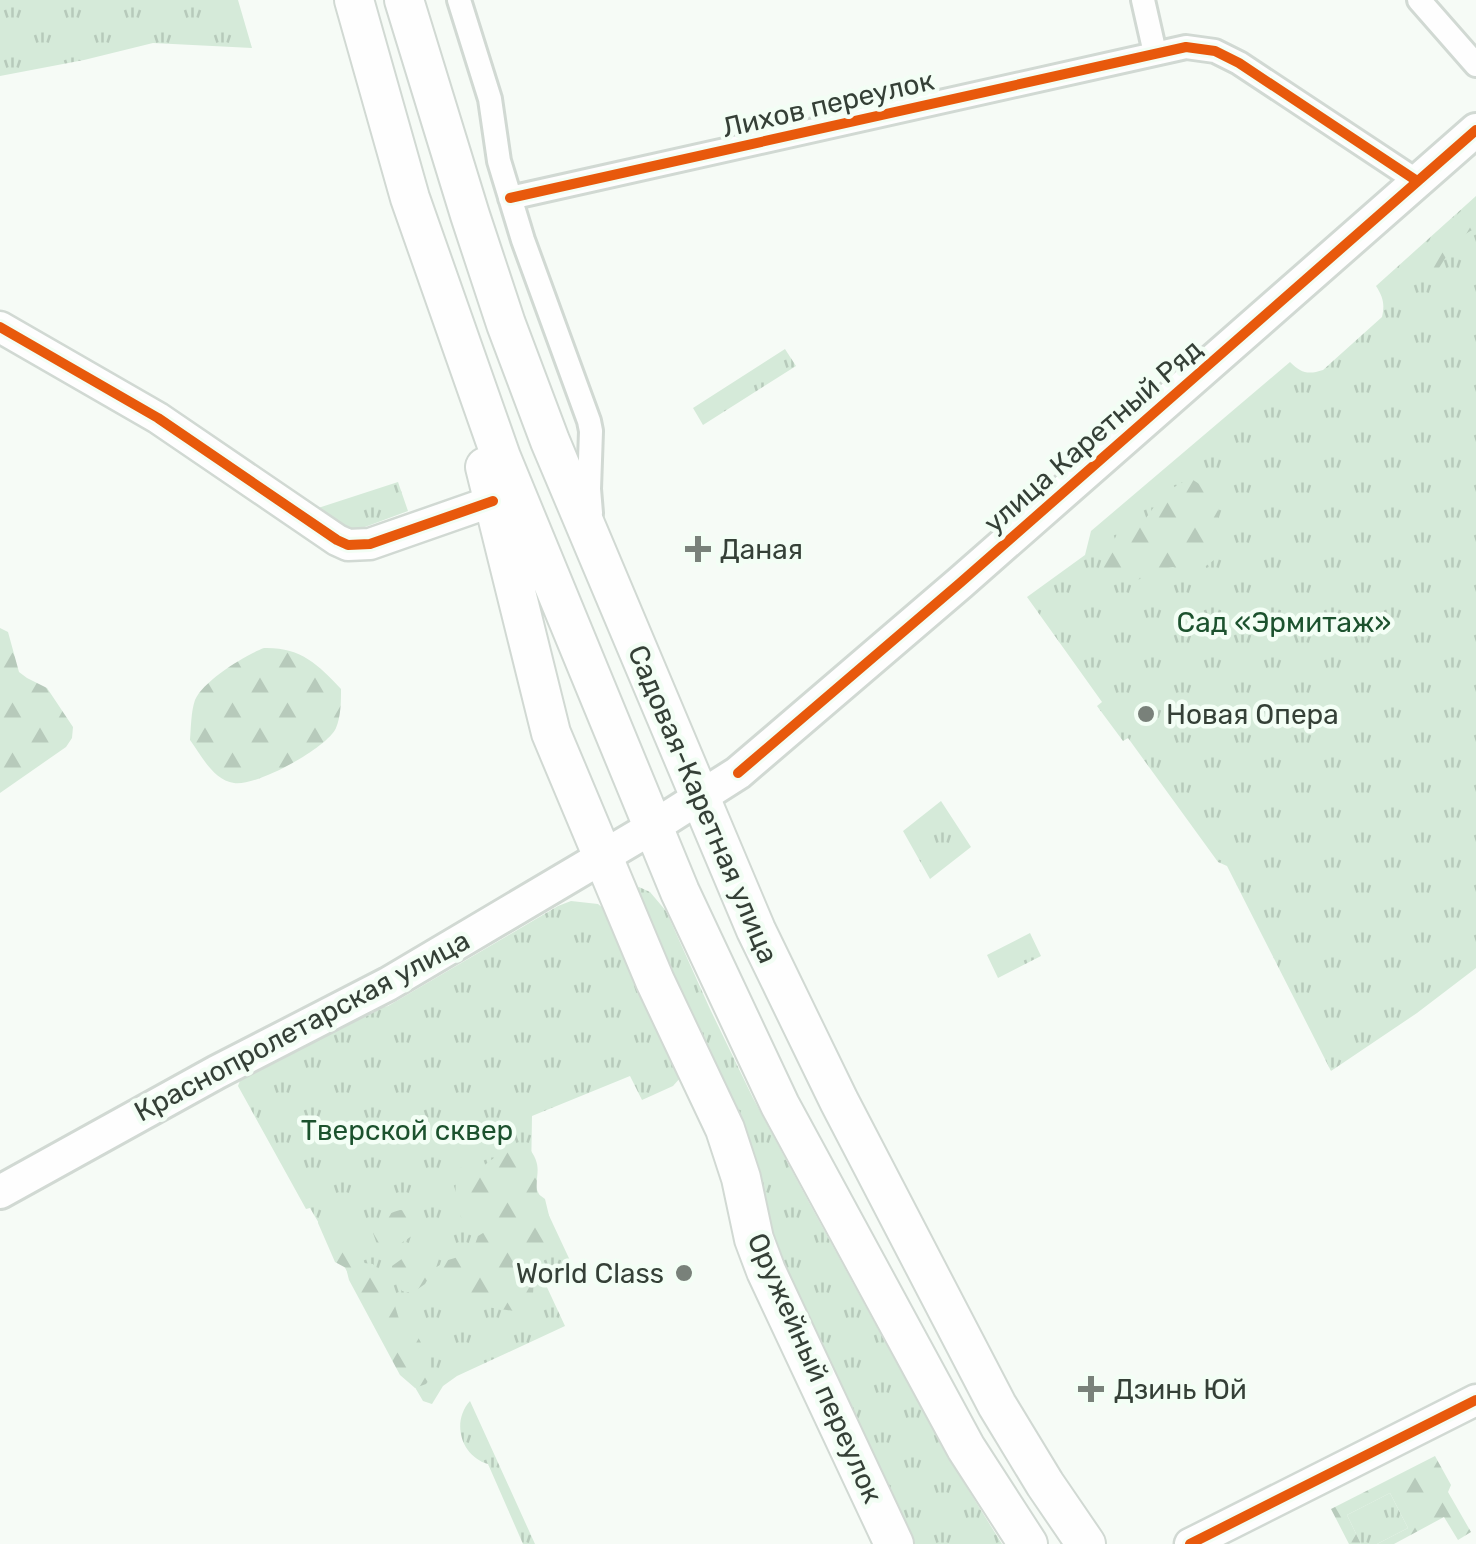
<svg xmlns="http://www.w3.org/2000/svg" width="1476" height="1544" viewBox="0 0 1476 1544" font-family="Rubik,sans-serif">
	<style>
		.grass { fill: url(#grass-tufts) }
		.forest { fill: url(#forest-firs) }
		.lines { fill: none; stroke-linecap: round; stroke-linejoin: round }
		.minor-casing { stroke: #d1d9d3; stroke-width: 28 }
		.tertiary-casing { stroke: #d1d9d3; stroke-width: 35 }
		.secondary-casing { stroke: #d1d9d3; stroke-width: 38 }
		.primary-casing { stroke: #d1d9d3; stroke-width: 42 }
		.minor { stroke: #fefefe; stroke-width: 22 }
		.tertiary { stroke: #fefefe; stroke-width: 30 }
		.secondary { stroke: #fefefe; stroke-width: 32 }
		.primary { stroke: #fefefe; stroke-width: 38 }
		.cycleway-casing { stroke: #f3fef5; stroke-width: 16 }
		.cycleway { stroke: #e8590c; stroke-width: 10 }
		.poi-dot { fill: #79817a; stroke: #f3fef5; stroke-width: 4 }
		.labels { text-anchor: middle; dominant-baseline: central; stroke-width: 9; stroke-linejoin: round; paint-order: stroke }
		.street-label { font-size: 28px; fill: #354037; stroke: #f3fef5 }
		.poi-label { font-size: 28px; fill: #354037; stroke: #f3fef5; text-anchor: start }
		.park-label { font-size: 28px; fill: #1c522e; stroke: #f3fef5 }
	</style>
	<defs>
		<pattern id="grass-tufts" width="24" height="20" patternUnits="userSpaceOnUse" patternTransform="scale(2.5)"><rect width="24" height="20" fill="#d5ead9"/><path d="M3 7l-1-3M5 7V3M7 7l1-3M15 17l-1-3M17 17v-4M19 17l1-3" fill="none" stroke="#b7cabb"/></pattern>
		<pattern id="forest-firs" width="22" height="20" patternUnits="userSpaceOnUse" patternTransform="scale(2.5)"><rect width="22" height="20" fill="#d5ead9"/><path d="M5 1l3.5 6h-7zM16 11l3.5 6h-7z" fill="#b7cabb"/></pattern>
	</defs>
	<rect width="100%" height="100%" fill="#f6fbf6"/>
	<!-- grass -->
	<path class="grass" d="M 0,0 L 238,0 L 252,48 L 153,43 L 84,60 L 0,76 Z
		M 1476,196 L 1476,968 L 1417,1013 L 1331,1071 L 1227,866 L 1218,862 L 1128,738 L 1123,741 L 1097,706 L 1102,702 L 1027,597 L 1085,555 L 1091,531 L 1290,362 C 1301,373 1308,375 1323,370 L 1382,317 C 1385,304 1383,297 1376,286 Z
		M 785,349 L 796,366 L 703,425 L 693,408 Z
		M 398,482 L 408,511 L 346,534 L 315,509 Z
		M 941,801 L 971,847 L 930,879 L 903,831 Z
		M 639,887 L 650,892 L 666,911 L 710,1009 L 753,1098 L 812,1208 L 948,1457 L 1002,1544 L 911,1544 L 779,1264 L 633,890 Z
		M 571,901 L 598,904 L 609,913 L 681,1077 L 673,1086 L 642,1100 L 630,1076 L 532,1116 L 531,1177 L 574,1269 L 545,1283 L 565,1326 L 457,1376 L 443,1386 L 432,1404 L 423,1401 L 310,1208 L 306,1209 L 238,1086 L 241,1078 L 366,1011 L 388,1006 L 558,906 Z
		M 1030,933 L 1041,956 L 998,978 L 987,955 Z
		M 470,1401 L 535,1544 L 523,1544 L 488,1464 C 461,1456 451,1422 470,1401 Z
		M 1390,1493 L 1408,1528 L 1377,1544 L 1361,1544 L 1347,1515 Z"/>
	<!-- forest -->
	<path class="forest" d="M 1476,197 L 1476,228 C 1458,236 1449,252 1439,268 L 1419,269 L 1414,255 Z
		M 1190,478 L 1218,496 L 1219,551 L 1214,560 L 1191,577 L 1173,567 L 1154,571 L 1138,580 L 1108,578 L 1103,570 L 1105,559 L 1118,532 L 1146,518 L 1164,493 Z
		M 0,628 L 8,632 L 19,672 L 27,678 L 47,688 L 73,727 L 72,738 L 66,747 L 0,793 Z
		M 264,648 C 300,647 318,664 341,689 C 341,702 341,716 336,728 C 327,748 256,787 234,783 C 213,780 201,755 190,740 C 191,728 191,711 195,700 C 203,681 245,655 264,648 Z
		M 527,1145 C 544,1168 535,1170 537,1193 L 545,1199 L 552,1228 L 559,1242 L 553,1257 L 539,1257 L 532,1250 L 527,1257 L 534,1274 L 533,1295 L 514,1311 L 487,1307 L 481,1304 C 457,1313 434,1292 434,1268 L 425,1284 L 412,1293 L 402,1291 L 393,1278 L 392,1266 L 417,1248 L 428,1243 L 436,1245 L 439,1257 L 435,1268 L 448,1260 L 472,1253 L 478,1236 L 488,1230 L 487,1222 L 471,1229 L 465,1227 C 456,1206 453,1191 458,1169 L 468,1165 L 482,1167 L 503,1151 Z
		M 400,1210 L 414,1211 L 422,1221 L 421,1230 L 389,1251 L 378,1247 L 373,1233 C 379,1219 386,1214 400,1210 Z
		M 324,1215 L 333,1217 L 336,1223 L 353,1230 L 364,1263 L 373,1264 C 388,1280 393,1299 399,1319 C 420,1332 427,1352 432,1376 L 426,1384 L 415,1388 L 400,1375 L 349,1280 L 346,1268 L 335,1262 L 318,1223 L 319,1216 Z
		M 1435,1456 L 1451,1485 L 1448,1492 L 1471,1532 L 1458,1540 L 1444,1517 L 1394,1544 L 1377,1544 L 1408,1528 L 1390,1493 L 1347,1515 L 1361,1544 L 1349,1544 L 1331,1509 Z"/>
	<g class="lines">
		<defs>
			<path id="minor" d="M 459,0 L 490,99 L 499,161 L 523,240 L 589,421 L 591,431 L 589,489 L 591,513
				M 1143,0 L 1155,53
				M 1419,0 L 1476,65
				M 510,198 L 1186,47 L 1215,51 L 1239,63 L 1417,181"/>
			<path id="tertiary" d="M 0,327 L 158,418 L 337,540 L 348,545 L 370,544 L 493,501
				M 1190,1544 L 1476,1400"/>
			<path id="secondary" d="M 0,1192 L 217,1072 L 388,984 L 653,827 L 738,773 L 960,583 L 1476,130"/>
			<path id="primary" d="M 354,0 L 410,198 L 501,457 L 680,892 L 780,1105 L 966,1448 L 1028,1544
				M 404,0 L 470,215 L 506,324 L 550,441 L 756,930 L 839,1101 L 997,1405 L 1045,1484 L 1086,1544
				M 485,467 L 551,733 L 655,981 L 725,1129 L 741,1178 L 754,1239 L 766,1271 L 894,1544"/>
		</defs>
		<!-- minor casing -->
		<use href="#minor" class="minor-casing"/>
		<!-- tertiary casing -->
		<use href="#tertiary" class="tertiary-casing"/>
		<!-- secondary casing -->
		<use href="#secondary" class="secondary-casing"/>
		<!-- primary casing -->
		<use href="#primary" class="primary-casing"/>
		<!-- minor -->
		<use href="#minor" class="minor"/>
		<!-- tertiary -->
		<use href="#tertiary" class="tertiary"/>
		<!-- secondary -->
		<use href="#secondary" class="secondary"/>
		<!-- primary -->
		<use href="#primary" class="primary"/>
		<defs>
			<path id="cycleway" d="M 510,198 L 1186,47 L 1215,51 L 1239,63 L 1417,181
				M 0,327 L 158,418 L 337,540 L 348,545 L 370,544 L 493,501
				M 738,773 L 960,583 L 1476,130
				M 1190,1544 L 1476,1400"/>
		</defs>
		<!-- cycleway casing -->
		<use href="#cycleway" class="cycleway-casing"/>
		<!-- cycleway -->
		<use href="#cycleway" class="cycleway"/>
	</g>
	<!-- markers -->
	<g class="poi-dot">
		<path d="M693 534h10v10h10v10h-10v10h-10v-10h-10v-10h10z"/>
		<circle cx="1146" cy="714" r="10"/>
		<circle cx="684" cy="1273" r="10"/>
		<path d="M1086 1374h10v10h10v10h-10v10h-10v-10h-10v-10h10z"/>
	</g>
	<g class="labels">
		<!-- street labels -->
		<g class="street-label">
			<text transform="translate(828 104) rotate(-13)">Лихов переулок</text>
			<text transform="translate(1093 436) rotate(-41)">улица Каретный Ряд</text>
			<text transform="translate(703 804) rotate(67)">Садовая-Каретная улица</text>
			<text transform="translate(302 1026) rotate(-28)">Краснопролетарская улица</text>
			<text transform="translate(815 1368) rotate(66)">Оружейный переулок</text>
		</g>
		<!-- poi labels -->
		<g class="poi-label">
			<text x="720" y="549">Даная</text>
			<text x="1166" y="714">Новая Опера</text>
			<text x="664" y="1273" text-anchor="end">World Class</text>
			<text x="1114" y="1389">Дзинь Юй</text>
		</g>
		<!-- park labels -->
		<g class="park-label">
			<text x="1284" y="622">Сад «Эрмитаж»</text>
			<text x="407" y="1130">Тверской сквер</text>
		</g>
	</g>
</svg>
